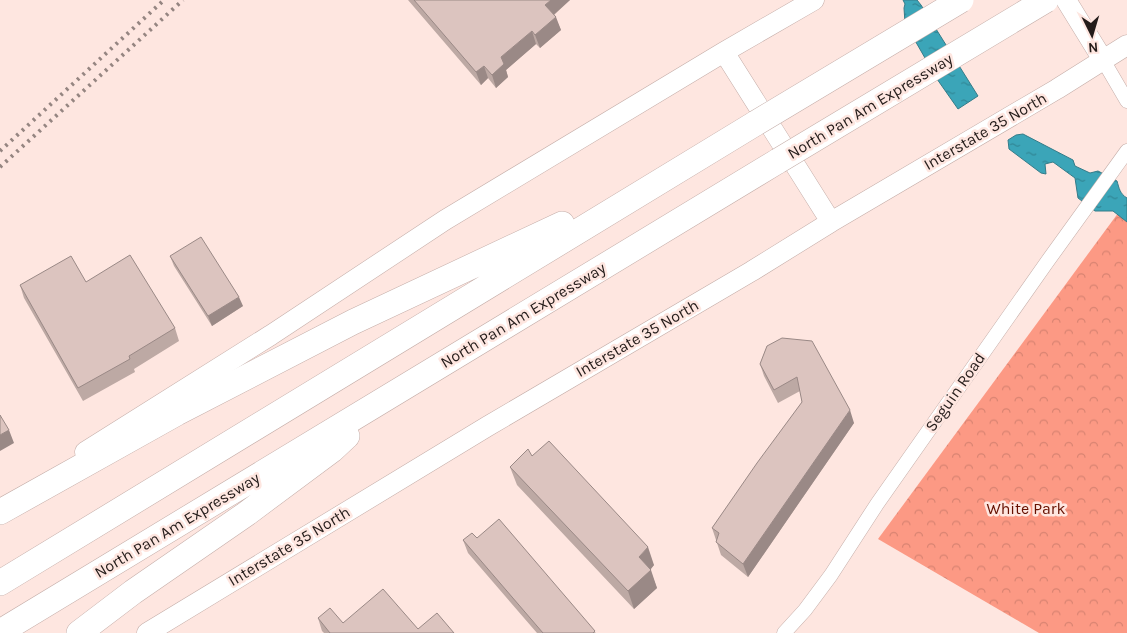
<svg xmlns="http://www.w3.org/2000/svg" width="1127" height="633" viewBox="0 0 1127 633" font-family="Karla,sans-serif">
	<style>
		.forest { fill: url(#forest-crowns) }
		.water { fill: url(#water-ripples); stroke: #347c89 }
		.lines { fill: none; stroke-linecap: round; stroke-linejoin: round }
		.street-casing { stroke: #c4ada8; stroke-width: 15 }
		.secondary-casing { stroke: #c4ada8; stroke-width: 21 }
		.highway-casing { stroke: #c4ada8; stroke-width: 26 }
		.street { stroke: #fff; stroke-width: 14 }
		.secondary { stroke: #fff; stroke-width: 20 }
		.highway { stroke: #fff; stroke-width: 25 }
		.rail { stroke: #958581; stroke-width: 4; stroke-dasharray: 2.5 5; stroke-linecap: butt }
		.highway-bridge-casing { stroke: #c4ada8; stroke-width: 26; stroke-linecap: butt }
		.highway-bridge { stroke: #fff; stroke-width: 25 }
		.wall { fill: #bda9a4 }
		.shaded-wall { fill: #9a8986 }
		.building { fill: #dcc4bf; stroke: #9a8986 }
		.labels { text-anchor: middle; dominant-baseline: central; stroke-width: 5; stroke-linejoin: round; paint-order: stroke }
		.street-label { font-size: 16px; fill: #241c1a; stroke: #fee6e0 }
		.park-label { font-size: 16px; fill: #661000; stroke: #fee6e0 }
	</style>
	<defs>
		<pattern id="forest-crowns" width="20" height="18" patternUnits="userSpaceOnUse" patternTransform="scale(1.25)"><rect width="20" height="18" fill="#fc9984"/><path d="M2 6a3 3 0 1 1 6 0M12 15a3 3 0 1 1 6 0" fill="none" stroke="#d88371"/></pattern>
		<pattern id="water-ripples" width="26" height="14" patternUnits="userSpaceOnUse" patternTransform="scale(1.25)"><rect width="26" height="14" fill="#3ba5b8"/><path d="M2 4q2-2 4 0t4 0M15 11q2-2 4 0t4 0" fill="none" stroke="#318695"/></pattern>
	</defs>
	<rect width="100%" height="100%" fill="#fee6e0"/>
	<!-- forest -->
	<path class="forest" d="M 1127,201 L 1127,633 L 1039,633 L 878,539 Z"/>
	<!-- water -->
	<path class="water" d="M 903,0 L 917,0 L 921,5 L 978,96 L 958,109 L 937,79 L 905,23 L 904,8 L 905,4 Z
		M 1023,134 L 1073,160 L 1075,166 L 1090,173 L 1098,171 L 1117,181 C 1119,188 1120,194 1127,198 L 1127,222 L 1113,211 L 1095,211 L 1078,198 L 1075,178 L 1053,162 L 1045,164 L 1046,174 L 1041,173 L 1009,149 L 1008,140 L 1016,135 Z"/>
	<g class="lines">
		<defs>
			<path id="street" d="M 1103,60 L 1127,101
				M 784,633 L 805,610 L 831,575 L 877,504 L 1047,262 L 1127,151"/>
			<path id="secondary" d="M 1066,0 L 1103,60
				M 724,52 L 831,222
				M 85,452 L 271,335 L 445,220 L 724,52 L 814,0
				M 147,633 L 488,426 L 752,271 L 831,222 L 1057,89 L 1127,45"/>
			<path id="highway" d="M 0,512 L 177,413 L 353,322 L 562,224
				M 0,583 L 756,123
				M 0,632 L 778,161
				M 79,633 L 133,592 L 246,514 L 332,450 L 347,436"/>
		</defs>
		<!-- street casing -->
		<use href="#street" class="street-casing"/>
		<!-- secondary casing -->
		<use href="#secondary" class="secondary-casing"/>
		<!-- highway casing -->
		<use href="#highway" class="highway-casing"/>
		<!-- street -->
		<use href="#street" class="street"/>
		<!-- secondary -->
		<use href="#secondary" class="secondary"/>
		<!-- highway -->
		<use href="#highway" class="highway"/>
		<!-- rail -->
		<path class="rail" d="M 0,151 L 164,0
			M 0,167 L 183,0"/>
		<defs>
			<path id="highway-bridge" d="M 756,123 L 961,0
				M 778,161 L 1046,0"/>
		</defs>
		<!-- highway-bridge casing -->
		<use href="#highway-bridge" class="highway-bridge-casing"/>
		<!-- highway-bridge -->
		<use href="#highway-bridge" class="highway-bridge"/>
	</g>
	<!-- wall -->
	<path class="wall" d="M 408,0 L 570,0 L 554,15 L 561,30 L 540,48 L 536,44 L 506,70 L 508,77 L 496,88 L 488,78 L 481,85 Z
		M 170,256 L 243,306 L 212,326 L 174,266 Z
		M 86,282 L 175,328 L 179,341 L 134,369 L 135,372 L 83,401 L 24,298 L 20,285 Z
		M 767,346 L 854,423 L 748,577 L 721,555 L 712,528 L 802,402 L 800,391 L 778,403 L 764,376 L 760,364 Z
		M 532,456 L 654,565 L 650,570 L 657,588 L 634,609 L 517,485 L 510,467 Z
		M 477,538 L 596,633 L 537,633 L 468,553 L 463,540 Z
		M 318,618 L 343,623 L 418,629 L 454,633 L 324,633 L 322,631 Z"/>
	<!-- shaded-wall -->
	<path class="shaded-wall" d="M 551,0 L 570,0 L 550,18 L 545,5 Z
		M 556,17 L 561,30 L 540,48 L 535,35 Z
		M 532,31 L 536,44 L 506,70 L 508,77 L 496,88 L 492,75 L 501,57 Z
		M 484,66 L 488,78 L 481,85 L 476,72 Z
		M 239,297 L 243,306 L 212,326 L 208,316 Z
		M 850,410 L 854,423 L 748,577 L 743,564 Z
		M 9,430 L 14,443 L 0,451 L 0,435 Z
		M 648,547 L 654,565 L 650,570 L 651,570 L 657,588 L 634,609 L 628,591 L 639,557 Z"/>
	<!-- building -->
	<path class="building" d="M 414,0 L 551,0 L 545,5 L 556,17 L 535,35 L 532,31 L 501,57 L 504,64 L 492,75 L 484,66 L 476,72 Z
		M 201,237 L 239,297 L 208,316 L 170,256 Z
		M 130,255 L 175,328 L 129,356 L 130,359 L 78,388 L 20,285 L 71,256 L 86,282 Z
		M 782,338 L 812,341 L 850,410 L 743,564 L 716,542 L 719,533 L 712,528 L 757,463 L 802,402 L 797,377 L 774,390 L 760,364 L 767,346 Z
		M 0,415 L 9,430 L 0,435 Z
		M 549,441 L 648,547 L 639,557 L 651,570 L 628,591 L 510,467 L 528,449 L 532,456 Z
		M 499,519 L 595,631 L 593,633 L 543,633 L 463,540 L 472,533 L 477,538 Z
		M 383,589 L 418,629 L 437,613 L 454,633 L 330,633 L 318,618 L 330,608 L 343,623 Z"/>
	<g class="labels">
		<!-- street labels -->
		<g class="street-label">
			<text transform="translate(870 106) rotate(-31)">North Pan Am Expressway</text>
			<text transform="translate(985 131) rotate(-30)">Interstate 35 North</text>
			<text transform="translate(523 315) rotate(-31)">North Pan Am Expressway</text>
			<text transform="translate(637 338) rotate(-30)">Interstate 35 North</text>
			<text transform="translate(955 392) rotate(-55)">Seguin Road</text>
			<text transform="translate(177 525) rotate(-31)">North Pan Am Expressway</text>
			<text transform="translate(289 546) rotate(-31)">Interstate 35 North</text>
		</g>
		<!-- park labels -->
		<g class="park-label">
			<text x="1026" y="508">White Park</text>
		</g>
	</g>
	<!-- north arrow -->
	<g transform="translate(1092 35) rotate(175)" stroke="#fee6e0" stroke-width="4" paint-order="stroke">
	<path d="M0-4L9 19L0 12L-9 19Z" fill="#241c1a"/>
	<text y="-8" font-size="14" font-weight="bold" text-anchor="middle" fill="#241c1a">N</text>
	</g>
</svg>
